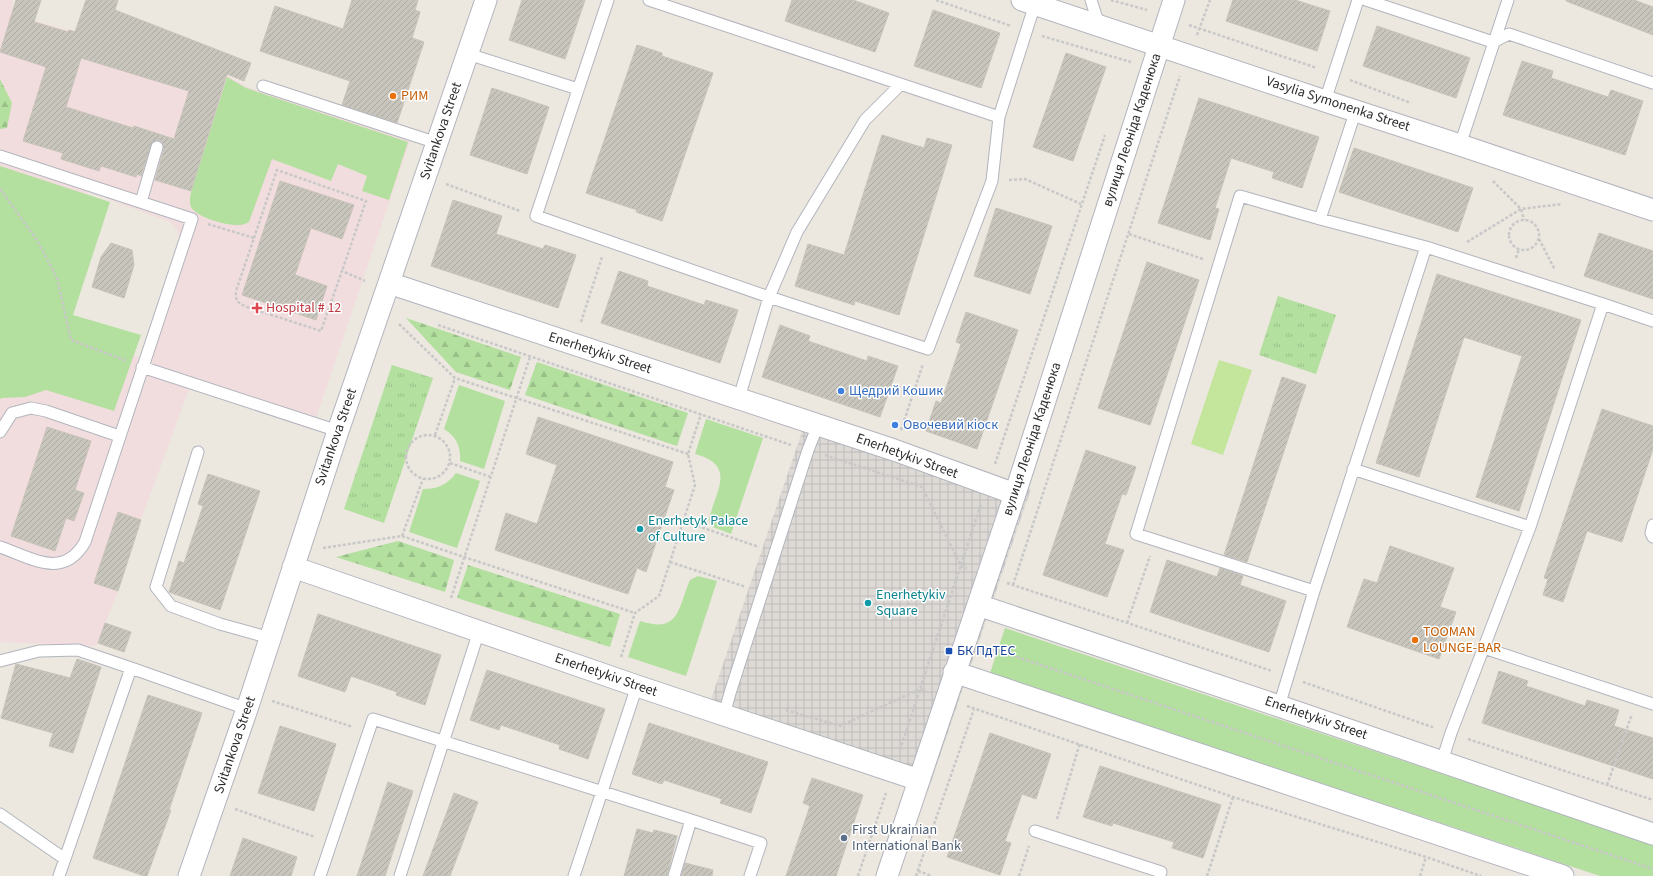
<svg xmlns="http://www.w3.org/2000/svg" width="1653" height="876" viewBox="0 0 1653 876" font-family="'Source Sans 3',sans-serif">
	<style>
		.medical { fill: #f2ddde; fill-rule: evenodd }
		.grass { fill: #b3df9f }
		.forest { fill: url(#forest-firs) }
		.park { fill: url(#park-tufts) }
		.pitch { fill: #c4e59c }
		.plaza { fill: url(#plaza-grid) }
		.building { fill: url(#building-hatch); stroke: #c8c3b9; fill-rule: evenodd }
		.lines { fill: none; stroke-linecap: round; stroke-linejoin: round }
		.lane-casing { stroke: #b2b5be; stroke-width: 13 }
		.street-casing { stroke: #b2b5be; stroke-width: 23 }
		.path { stroke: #c8c8c8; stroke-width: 2.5; stroke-dasharray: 3 2; stroke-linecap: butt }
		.lane { stroke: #fff; stroke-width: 11 }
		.street { stroke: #fff; stroke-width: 21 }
		.food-dot { fill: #e8710a; stroke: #fff; stroke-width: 1.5 }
		.health-dot { fill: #e0444e; stroke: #fff; stroke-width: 1.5 }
		.shop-dot { fill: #3f7fe0; stroke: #fff; stroke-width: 1.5 }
		.culture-dot { fill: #0f9aa8; stroke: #fff; stroke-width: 1.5 }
		.transit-dot { fill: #1a4fb4; stroke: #fff; stroke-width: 1.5 }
		.service-dot { fill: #5c6f8a; stroke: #fff; stroke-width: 1.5 }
		.labels { text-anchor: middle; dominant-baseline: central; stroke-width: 3; stroke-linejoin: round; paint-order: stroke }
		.food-label { font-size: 14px; fill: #c56008; stroke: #fff; text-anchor: start }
		.street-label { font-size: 14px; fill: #2c2c2c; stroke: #fff }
		.health-label { font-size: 14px; fill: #be3a42; stroke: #fff; text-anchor: start }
		.shop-label { font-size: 14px; fill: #366cbe; stroke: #fff; text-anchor: start }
		.culture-label { font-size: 14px; fill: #0d838f; stroke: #fff; text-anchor: start }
		.transit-label { font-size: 14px; fill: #164399; stroke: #fff; text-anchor: start }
		.service-label { font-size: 14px; fill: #4e5e75; stroke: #fff; text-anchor: start }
	</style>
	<defs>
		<pattern id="forest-firs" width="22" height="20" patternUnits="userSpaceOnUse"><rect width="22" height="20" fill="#b3df9f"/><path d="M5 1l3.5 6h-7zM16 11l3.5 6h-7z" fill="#9ac089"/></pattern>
		<pattern id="park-tufts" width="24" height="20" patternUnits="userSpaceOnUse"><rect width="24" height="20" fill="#b3df9f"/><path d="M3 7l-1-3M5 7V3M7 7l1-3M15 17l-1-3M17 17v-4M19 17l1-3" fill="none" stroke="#9ac089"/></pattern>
		<pattern id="plaza-grid" width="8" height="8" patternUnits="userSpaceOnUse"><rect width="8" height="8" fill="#dddad6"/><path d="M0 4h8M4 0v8" fill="none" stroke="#bebbb8"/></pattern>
		<pattern id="building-hatch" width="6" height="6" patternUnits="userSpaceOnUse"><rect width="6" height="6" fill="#c8c5bd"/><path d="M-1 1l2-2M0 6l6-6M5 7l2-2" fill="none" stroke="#aca9a3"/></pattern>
	</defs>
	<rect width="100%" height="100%" fill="#ece7df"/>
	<!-- medical -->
	<path class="medical" d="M 0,0 L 13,0 L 11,14 L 230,77 L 247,87 L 410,141 L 312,430 L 189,389 L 141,520 L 118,512 L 94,582 L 118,591 L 96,646 L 0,642 ZM 88,192 L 170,222 L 178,232 L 180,245 L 142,358 L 74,336 L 60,275 Z"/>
	<!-- grass -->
	<path class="grass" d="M 227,77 L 246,88 L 408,142 L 389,200 L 362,191 L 367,176 L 338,164 L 331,181 L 272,159 L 249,222 C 246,223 243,225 240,225 C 228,226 197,218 191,207 C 189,202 190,197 191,192 Z
		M 0,166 L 110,202 L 73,315 L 141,335 L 114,411 L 46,390 L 25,397 L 2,398 L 0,399 Z
		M 459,385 L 505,401 L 484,469 L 460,461 C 461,447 457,437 444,429 Z
		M 706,419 L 763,438 L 731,534 L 713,527 L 709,519 C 716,491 737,465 695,454 Z
		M 456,473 L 480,481 L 457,548 L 409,532 L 423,489 C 438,489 447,485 456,473 Z
		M 698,576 L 717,581 L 686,676 L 628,657 L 640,621 C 680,634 678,608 690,580 Z
		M 1005,628 L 1653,844 L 1653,876 L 1600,876 L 990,673 Z"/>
	<!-- forest -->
	<path class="forest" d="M 0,79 L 12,103 L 7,128 L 0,129 Z
		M 406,318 L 521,357 L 510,390 L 456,372 Z
		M 537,362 L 688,413 L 677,446 L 525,395 Z
		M 398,541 L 454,560 L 445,592 L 336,557 Z
		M 468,565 L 620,614 L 610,647 L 457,598 Z"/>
	<!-- park -->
	<path class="park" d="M 1278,296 L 1336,315 L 1316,374 L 1259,355 Z
		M 392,365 L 433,378 L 384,523 L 344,509 Z"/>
	<!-- pitch -->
	<path class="pitch" d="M 1219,360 L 1252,370 L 1223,455 L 1191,444 Z"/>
	<!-- plaza -->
	<path class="plaza" d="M 808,414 L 1031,489 L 928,791 L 705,717 Z"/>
	<!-- building -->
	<path class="building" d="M 16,0 L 41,0 L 34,22 L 68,32 L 69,30 L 75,32 L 86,0 L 118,0 L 115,10 L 251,63 L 244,81 L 227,74 L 191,191 L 155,180 L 164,149 L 162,142 L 159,140 L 152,142 L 141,176 L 137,174 L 136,177 L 101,166 L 99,171 L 61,159 L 63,153 L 23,141 L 46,67 L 0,52 ZM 81,58 L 189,91 L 174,139 L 134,126 L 133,128 L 66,107 Z
		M 352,0 L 418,0 L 415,10 L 420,12 L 412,38 L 424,42 L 397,123 L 342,105 L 350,81 L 260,51 L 275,6 L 343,29 Z
		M 522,0 L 585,0 L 565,59 L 509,40 Z
		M 792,0 L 853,0 L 889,13 L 875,52 L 785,21 Z
		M 1233,0 L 1295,0 L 1330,11 L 1317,51 L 1226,21 Z
		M 1566,0 L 1634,0 L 1653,7 L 1653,35 L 1566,1 Z
		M 933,10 L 1000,33 L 981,88 L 914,66 Z
		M 1377,26 L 1470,58 L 1456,98 L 1363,66 Z
		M 637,45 L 662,53 L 662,56 L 713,73 L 662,221 L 636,212 L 637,210 L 586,193 Z
		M 1066,53 L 1106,67 L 1073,161 L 1033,147 Z
		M 1522,61 L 1553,71 L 1551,78 L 1608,97 L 1611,90 L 1643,101 L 1625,155 L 1503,115 Z
		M 492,88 L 549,107 L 527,174 L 470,155 Z
		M 1199,98 L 1319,137 L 1302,188 L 1272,178 L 1274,172 L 1231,158 L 1215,208 L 1219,209 L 1210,240 L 1158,223 Z
		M 882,135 L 924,148 L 927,138 L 952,145 L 899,315 L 855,301 L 854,305 L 795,286 L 808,244 L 844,255 Z
		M 1354,148 L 1473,188 L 1458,232 L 1339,192 Z
		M 280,181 L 354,205 L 342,239 L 311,228 L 295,275 L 327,286 L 316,320 L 242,295 Z
		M 453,200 L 502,216 L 496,234 L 543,249 L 545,245 L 576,255 L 558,308 L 431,266 Z
		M 996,208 L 1052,226 L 1030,294 L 974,276 Z
		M 1599,233 L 1653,251 L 1653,299 L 1584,276 Z
		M 111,243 L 132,250 L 134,265 L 124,298 L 92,287 L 101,257 Z
		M 1147,262 L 1199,280 L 1150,425 L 1098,408 Z
		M 619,271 L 648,281 L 647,286 L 704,305 L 706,300 L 738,310 L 720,363 L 601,323 Z
		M 1437,274 L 1581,320 L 1519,511 L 1476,497 L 1522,356 L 1464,337 L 1419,477 L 1376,463 Z
		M 966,312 L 1018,330 L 977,449 L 926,431 L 936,401 L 941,403 L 961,344 L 956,342 Z
		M 780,325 L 810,336 L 808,341 L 867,361 L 868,356 L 898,366 L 880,417 L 762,377 Z
		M 1282,377 L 1306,385 L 1247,562 L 1224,555 Z
		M 1602,409 L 1653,426 L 1653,449 L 1622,542 L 1587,531 L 1563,602 L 1543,595 L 1548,579 L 1544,578 Z
		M 538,417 L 673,462 L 665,487 L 674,490 L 646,572 L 637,568 L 628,594 L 495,550 L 506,513 L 537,524 L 557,465 L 526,454 Z
		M 47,427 L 91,441 L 75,490 L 84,493 L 74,521 L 66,518 L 55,551 L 11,536 Z
		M 1086,450 L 1136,467 L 1126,495 L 1122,494 L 1105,544 L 1124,550 L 1107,597 L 1043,575 Z
		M 208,474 L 260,491 L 220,610 L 169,592 L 179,561 L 184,563 L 203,506 L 198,504 Z
		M 118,512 L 141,520 L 118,591 L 94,583 Z
		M 1390,546 L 1454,568 L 1440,607 L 1456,612 L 1439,659 L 1347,627 L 1364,579 L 1377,583 Z
		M 1167,560 L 1217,577 L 1220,568 L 1243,576 L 1240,585 L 1286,601 L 1269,652 L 1150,612 Z
		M 318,614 L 441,655 L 425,705 L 396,695 L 397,692 L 351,676 L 345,692 L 298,676 Z
		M 105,623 L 131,632 L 124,652 L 98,643 Z
		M 77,659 L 101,667 L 73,753 L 49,746 L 53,733 L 1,718 L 16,664 L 70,678 Z
		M 487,670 L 605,709 L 588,759 L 559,749 L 560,745 L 501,725 L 499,730 L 470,720 Z
		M 1499,671 L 1528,681 L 1526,686 L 1585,706 L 1587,700 L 1619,710 L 1614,726 L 1653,738 L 1653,779 L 1482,723 Z
		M 148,695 L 202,713 L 169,810 L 171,810 L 147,876 L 144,876 L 93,858 Z
		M 649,723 L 768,762 L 751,813 L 720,803 L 722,799 L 664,780 L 662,784 L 632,774 Z
		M 280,726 L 336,744 L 314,811 L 258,793 Z
		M 990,733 L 1051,754 L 1036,799 L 1022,794 L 1005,841 L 1011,843 L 1000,875 L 947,857 Z
		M 1100,766 L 1221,805 L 1203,858 L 1172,848 L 1174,842 L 1113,823 L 1112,826 L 1083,817 Z
		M 812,778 L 863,795 L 836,876 L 786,876 L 810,806 L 803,803 Z
		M 388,782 L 413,791 L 385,876 L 357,876 Z
		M 454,793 L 478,802 L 450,876 L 423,876 Z
		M 637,829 L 653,833 L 654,830 L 677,836 L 667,876 L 624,876 Z
		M 243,838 L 297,857 L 291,876 L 230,876 Z
		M 685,863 L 713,870 L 712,876 L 681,876 Z"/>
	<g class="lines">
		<defs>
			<path id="lane" d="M 608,0 L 536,216 L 769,297 L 928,349 L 992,181 L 999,117 L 649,0
				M 1091,0 L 1099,25
				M 1366,0 L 1493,42 L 1509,34 L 1653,83
				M 468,54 L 578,89
				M 263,86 L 437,143
				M 1325,101 L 1358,0
				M 1356,110 L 1320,219 L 1426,247 L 1603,304 L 1530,527 L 1451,733 L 1442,761
				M 999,117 L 1035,4
				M 1460,145 L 1508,0
				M 0,156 L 192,219 L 85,542 C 63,580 32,558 0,547
				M 141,202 L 157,147
				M 1603,304 L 1653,321
				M 142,367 L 338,431
				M 739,398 L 769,297 L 797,232 L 865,120 L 900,85
				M 0,432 L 12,413 L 31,408 L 46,411 L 119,436
				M 198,452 L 156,587 L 171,606 L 220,624 L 270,638
				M 1353,469 L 1530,527
				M 1653,525 L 1651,533 L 1653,537
				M 1314,591 L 1136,534 L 1240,196 L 1320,219
				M 1484,648 L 1653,704
				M 0,661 L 39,651 L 78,650 L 131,668
				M 1279,706 L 1314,591 L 1426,247
				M 724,715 L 730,693 L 808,450 L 818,425
				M 0,814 L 65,859
				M 691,820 L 761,843 L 750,876
				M 1035,831 L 1161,872 L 1159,876
				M 59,876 L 131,668 L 247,709
				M 320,876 L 373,719 L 691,820 L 674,876
				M 400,876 L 479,631
				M 574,876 L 637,686"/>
			<path id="street" d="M 1022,0 L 1325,101 L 1460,145 L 1653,210
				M 389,283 L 894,450 L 1015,494
				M 293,567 L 637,686 L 919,780
				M 978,605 L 1279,706 L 1653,834
				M 954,672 L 1563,876
				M 189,876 L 247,709 L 338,431 L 486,0
				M 887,876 L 1015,494 L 1174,0"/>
		</defs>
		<!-- lane casing -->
		<use href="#lane" class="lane-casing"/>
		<!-- street casing -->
		<use href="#street" class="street-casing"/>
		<!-- path -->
		<path class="path" d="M 936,0 L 1011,26
			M 1111,0 L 1147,10
			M 1189,25 L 1317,68
			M 1197,35 L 1210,0
			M 1042,36 L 1131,62
			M 1350,80 L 1411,103
			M 1009,180 L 1025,179 L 1081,204
			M 1493,181 L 1521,209 L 1524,220
			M 446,184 L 520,211
			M 0,189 L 37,240 L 57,278 L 71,340 L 127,361
			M1509 235a15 15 0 1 1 30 0a15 15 0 1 1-30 0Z
			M 208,224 L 254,238 L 236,291 C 235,301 238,303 247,307 L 321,331 L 342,271 L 365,281
			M 1129,234 L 1203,259
			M 254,238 L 277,170 L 366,201 L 342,271
			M 1539,239 L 1555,270
			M 1467,242 L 1521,209 L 1562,204
			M 1516,258 L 1519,249
			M 581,322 L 602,257
			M 399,324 L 455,378 L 688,454
			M 438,325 L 791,445
			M 901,430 L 923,364
			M406 457a22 22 0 1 1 44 0a22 22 0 1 1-44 0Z
			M 435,435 L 455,378
			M 825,455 L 922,487 L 961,566 L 967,568
			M 450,463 L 491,477
			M 995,464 L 1105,135
			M 683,521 L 759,547
			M 402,536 L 423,479
			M 323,548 L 402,536 L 464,557 L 635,613
			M 670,562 L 746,587
			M 1007,583 L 1272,671
			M 1013,585 L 1180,76
			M 451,598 L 530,357
			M 1127,623 L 1150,556
			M 993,649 L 1653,869
			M 621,657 L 635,613 L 659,596 L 670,562 L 695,485 L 688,454 L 701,414
			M 1303,682 L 1435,728
			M 272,701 L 353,727
			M 967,706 L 1233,797 L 1426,857 L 1481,876
			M 786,710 L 840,726 L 920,689 L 926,691
			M 1468,739 L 1653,800
			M 900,750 L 981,504
			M 1607,785 L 1632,714
			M 235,809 L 315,837
			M 1057,819 L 1080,743
			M 918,871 L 932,876
			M 858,876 L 886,793
			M 916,876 L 974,709
			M 1019,876 L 1029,846
			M 1207,876 L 1233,797
			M 1420,876 L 1426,857"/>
		<!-- lane -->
		<use href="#lane" class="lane"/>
		<!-- street -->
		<use href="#street" class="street"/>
	</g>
	<!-- markers -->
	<g class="food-dot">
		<circle cx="393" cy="96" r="4"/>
		<circle cx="1415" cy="640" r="4"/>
	</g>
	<path class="health-dot" d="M255 302h4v4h4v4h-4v4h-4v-4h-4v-4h4z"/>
	<g class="shop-dot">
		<circle cx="841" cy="391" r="4"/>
		<circle cx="895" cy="425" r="4"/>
	</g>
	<g class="culture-dot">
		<circle cx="640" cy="529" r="4"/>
		<circle cx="868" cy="603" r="4"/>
	</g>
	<rect class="transit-dot" x="945" y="647" width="8" height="8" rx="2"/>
	<circle class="service-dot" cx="844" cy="838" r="4"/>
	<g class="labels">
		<!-- food labels -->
		<g class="food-label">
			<text x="401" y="96">РИМ</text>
			<text x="1423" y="632">TOOMAN<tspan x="1423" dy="16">LOUNGE-BAR</tspan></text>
		</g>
		<!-- street labels -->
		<g class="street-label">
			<text transform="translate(1338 104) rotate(18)">Vasylia Symonenka Street</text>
			<text transform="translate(1132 130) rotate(-72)">вулиця Леоніда Каденюка</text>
			<text transform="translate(441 131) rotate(-71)">Svitankova Street</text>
			<text transform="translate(600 353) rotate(18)">Enerhetykiv Street</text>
			<text transform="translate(336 437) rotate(-71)">Svitankova Street</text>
			<text transform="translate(1032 439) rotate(-72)">вулиця Леоніда Каденюка</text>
			<text transform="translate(907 456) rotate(20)">Enerhetykiv Street</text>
			<text transform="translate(606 675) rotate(19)">Enerhetykiv Street</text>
			<text transform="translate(1316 718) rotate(19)">Enerhetykiv Street</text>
			<text transform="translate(235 745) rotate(-71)">Svitankova Street</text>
		</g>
		<!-- health labels -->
		<g class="health-label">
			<text x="266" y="308">Hospital # 12</text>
		</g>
		<!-- shop labels -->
		<g class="shop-label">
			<text x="849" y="391">Щедрий Кошик</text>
			<text x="903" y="425">Овочевий кіоск</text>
		</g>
		<!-- culture labels -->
		<g class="culture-label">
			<text x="648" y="521">Enerhetyk Palace<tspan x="648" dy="16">of Culture</tspan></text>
			<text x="876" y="595">Enerhetykiv<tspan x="876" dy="16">Square</tspan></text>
		</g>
		<!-- transit labels -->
		<g class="transit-label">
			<text x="957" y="651">БК ПдТЕC</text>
		</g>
		<!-- service labels -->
		<g class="service-label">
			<text x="852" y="830">First Ukrainian<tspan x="852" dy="16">International Bank</tspan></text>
		</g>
	</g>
</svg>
